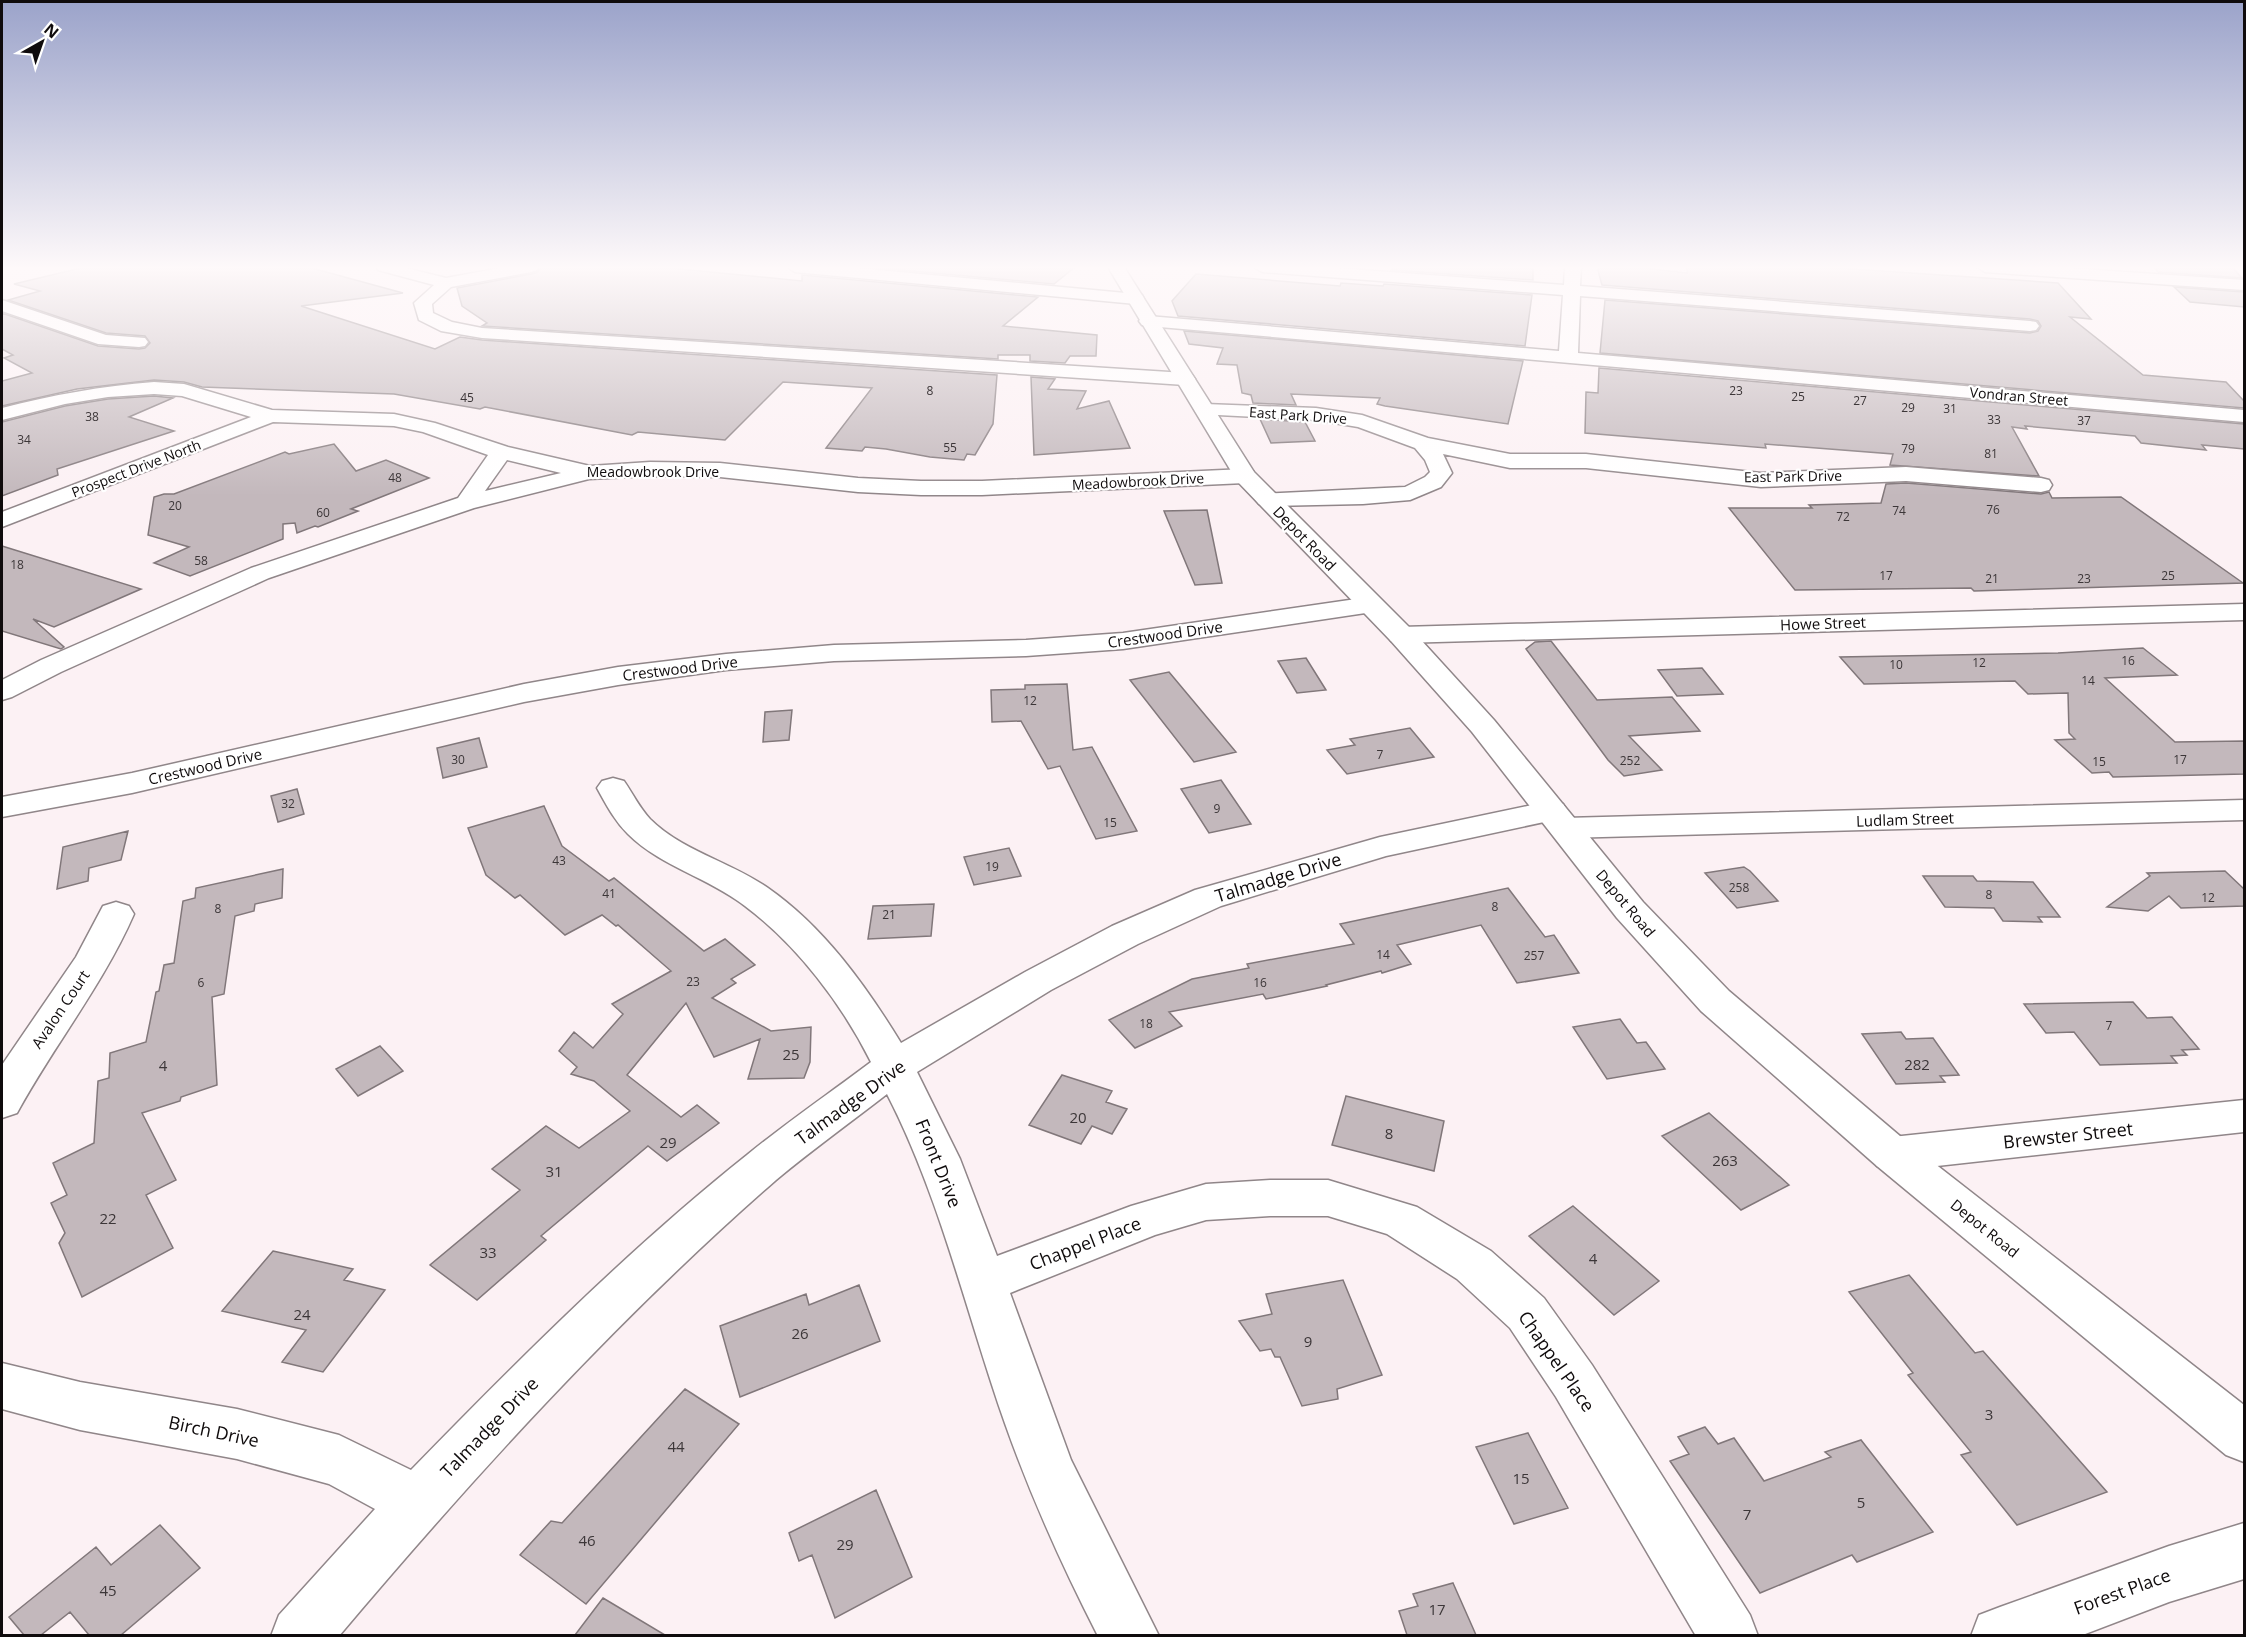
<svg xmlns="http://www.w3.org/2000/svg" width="2246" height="1637" viewBox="0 0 2246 1637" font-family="'Open Sans',sans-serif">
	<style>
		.building { fill: #c3b8bc; stroke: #81777a; stroke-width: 1.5 }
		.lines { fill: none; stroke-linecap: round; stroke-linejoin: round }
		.street-casing { stroke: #908689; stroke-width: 3 }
		.secondary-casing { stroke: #908689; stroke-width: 3 }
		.street { fill: #fff; fill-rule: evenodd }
		.secondary { fill: #fff; fill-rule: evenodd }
		.labels { text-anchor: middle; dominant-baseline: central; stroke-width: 4.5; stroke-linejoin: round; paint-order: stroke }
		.number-label { font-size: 12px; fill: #3c3638 }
		.far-street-label { font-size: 14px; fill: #0f0b0c; stroke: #fff }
		.street-label { font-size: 15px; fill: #0f0b0c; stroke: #fff }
		.near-number-label { font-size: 15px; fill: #3c3638 }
		.near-street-label { font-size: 18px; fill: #0f0b0c; stroke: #fff }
	</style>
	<rect width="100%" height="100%" fill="#fcf1f4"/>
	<!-- building -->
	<path class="building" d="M 85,267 L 308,267 L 403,293 L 301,306 L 435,349 L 460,337 L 482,340 L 997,375 L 993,424 L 975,455 L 967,454 L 964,460 L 930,457 L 886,449 L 865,447 L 862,451 L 826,448 L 872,388 L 783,382 L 725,440 L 638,432 L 632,435 L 485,407 L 480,409 L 394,394 L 202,387 L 184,382 L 154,380 L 77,389 L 2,406 L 2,381 L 32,373 L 4,358 L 13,355 L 2,349 L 2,313 L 98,346 L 139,349 L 145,348 L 150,343 L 145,336 L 106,333 L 8,300 L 40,291 L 14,284 Z
		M 541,267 L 660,267 L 802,281 L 802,275 L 1038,297 L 1003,326 L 1097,335 L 1096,356 L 1070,356 L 1065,363 L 1030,361 L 1030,355 L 998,355 L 998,359 L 482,326 L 487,323 L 462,306 L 457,288 L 531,274 L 538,272 Z
		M 868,267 L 1075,267 L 1054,284 Z
		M 1392,267 L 1533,267 L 1533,280 L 1391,270 Z
		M 1597,267 L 1634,267 L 1687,273 L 1687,267 L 1823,267 L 2058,283 L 2091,319 L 2070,317 L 2143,375 L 2226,382 L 2244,401 L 2244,408 L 1600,353 L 1605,300 L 2030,333 L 2038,331 L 2041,326 L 2038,321 L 2030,319 L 1602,285 Z
		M 2153,267 L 2223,267 L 2233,268 L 2242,278 L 2158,272 Z
		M 1196,274 L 1340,286 L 1341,283 L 1383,286 L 1384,284 L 1532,295 L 1525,346 L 1178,316 L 1172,301 Z
		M 2174,287 L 2244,292 L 2244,307 L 2190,302 Z
		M 1184,331 L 1523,361 L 1508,424 L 1385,406 L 1377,404 L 1380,398 L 1291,394 L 1296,405 L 1253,403 L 1251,395 L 1242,393 L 1237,365 L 1217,364 L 1223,348 L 1189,344 Z
		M 1599,368 L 2244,424 L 2244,449 L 2202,445 L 2206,450 L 2141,443 L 2135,436 L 2025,426 L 2027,429 L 2012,427 L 2039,476 L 1890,465 L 1893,454 L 1765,444 L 1766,448 L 1585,433 L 1586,392 L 1598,393 Z
		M 1031,377 L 1055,379 L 1048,389 L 1086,391 L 1077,409 L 1109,401 L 1130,448 L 1034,455 Z
		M 154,396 L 173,398 L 129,417 L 174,431 L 57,469 L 58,475 L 2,496 L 2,422 L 65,406 L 108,399 Z
		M 1260,419 L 1305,422 L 1315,441 L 1271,443 Z
		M 334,444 L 356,471 L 386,460 L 429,478 L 351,509 L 358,511 L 318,527 L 315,526 L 297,533 L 295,523 L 283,524 L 283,539 L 190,576 L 154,563 L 189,547 L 148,535 L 154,497 L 164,494 L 174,494 L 285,452 L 289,454 Z
		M 1906,483 L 2041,494 L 2049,492 L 2052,498 L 2121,497 L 2243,583 L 1974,591 L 1971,588 L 1795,590 L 1729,508 L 1812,508 L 1809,505 L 1881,503 L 1886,484 Z
		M 1207,510 L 1222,583 L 1195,585 L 1164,511 Z
		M 2,546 L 141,589 L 54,627 L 33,619 L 64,647 L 61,649 L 2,631 Z
		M 1551,641 L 1597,700 L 1672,697 L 1700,731 L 1629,736 L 1662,770 L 1624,776 L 1608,760 L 1526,649 L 1535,642 Z
		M 2143,648 L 2177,675 L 2105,678 L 2175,742 L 2244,741 L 2244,774 L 2113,777 L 2109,772 L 2092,773 L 2055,740 L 2075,739 L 2069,733 L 2068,693 L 2028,694 L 2015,681 L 1864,684 L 1840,657 L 2058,653 Z
		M 1306,658 L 1326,690 L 1297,693 L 1278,661 Z
		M 1702,668 L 1723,694 L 1677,696 L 1658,670 Z
		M 1169,672 L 1236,752 L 1194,762 L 1130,680 Z
		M 1067,684 L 1073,750 L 1092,747 L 1137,831 L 1096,839 L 1060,766 L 1048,769 L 1021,721 L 992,722 L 991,690 L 1025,689 L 1025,685 Z
		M 792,710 L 789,740 L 763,742 L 765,712 Z
		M 1410,728 L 1434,757 L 1347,774 L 1327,750 L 1355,745 L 1350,739 Z
		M 479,738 L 487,767 L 443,778 L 437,748 Z
		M 1221,780 L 1251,824 L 1209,833 L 1181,789 Z
		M 297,789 L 304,814 L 278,822 L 271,796 Z
		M 544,806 L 562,846 L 609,881 L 614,878 L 704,951 L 725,939 L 755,965 L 731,979 L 736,983 L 712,998 L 771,1031 L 811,1027 L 810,1062 L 804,1078 L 748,1079 L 760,1039 L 714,1057 L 686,1003 L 627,1075 L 681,1117 L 697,1105 L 719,1123 L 667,1161 L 648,1146 L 541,1236 L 546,1240 L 477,1300 L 430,1265 L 520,1190 L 492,1169 L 546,1126 L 579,1148 L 630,1111 L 594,1081 L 571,1074 L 577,1067 L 559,1051 L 574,1032 L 593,1048 L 623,1014 L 612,1004 L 671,971 L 618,925 L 616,926 L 602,915 L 565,935 L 520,895 L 515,898 L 486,875 L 468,828 Z
		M 128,831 L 121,860 L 89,868 L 88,881 L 57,889 L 63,847 Z
		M 1009,848 L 1021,876 L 974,885 L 964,857 Z
		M 1744,867 L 1750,871 L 1778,901 L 1737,908 L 1705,873 Z
		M 283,869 L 282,898 L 255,904 L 254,911 L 235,916 L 224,994 L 212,997 L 217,1085 L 181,1097 L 180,1101 L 142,1113 L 176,1180 L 146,1195 L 173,1248 L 82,1297 L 59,1243 L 65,1233 L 51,1203 L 67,1195 L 53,1163 L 94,1143 L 98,1081 L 109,1078 L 110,1053 L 146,1042 L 156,992 L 159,991 L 164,965 L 174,963 L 183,901 L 195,898 L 196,888 Z
		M 2225,871 L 2244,889 L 2244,906 L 2181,908 L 2169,896 L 2148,911 L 2107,907 L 2150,876 L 2147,873 Z
		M 1923,876 L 1973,876 L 1977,881 L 2033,882 L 2060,917 L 2038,917 L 2042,922 L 2003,921 L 1994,908 L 1945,907 Z
		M 1508,888 L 1545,937 L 1554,935 L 1579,973 L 1517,983 L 1481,925 L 1397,945 L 1411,964 L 1382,973 L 1381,971 L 1326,985 L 1327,986 L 1266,999 L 1263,994 L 1169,1012 L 1182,1026 L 1135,1048 L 1109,1020 L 1192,979 L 1249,968 L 1247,964 L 1354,944 L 1340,924 Z
		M 934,904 L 931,936 L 868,939 L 873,906 Z
		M 2133,1002 L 2147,1018 L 2172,1017 L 2199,1049 L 2182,1050 L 2187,1055 L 2171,1056 L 2177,1063 L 2100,1065 L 2074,1032 L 2046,1033 L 2024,1004 Z
		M 1620,1019 L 1637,1043 L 1646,1042 L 1665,1069 L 1607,1079 L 1573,1027 Z
		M 1901,1032 L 1906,1039 L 1933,1038 L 1959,1075 L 1940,1076 L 1945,1082 L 1896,1084 L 1862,1034 Z
		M 380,1046 L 403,1071 L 358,1096 L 336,1069 Z
		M 1062,1075 L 1112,1091 L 1106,1102 L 1127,1109 L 1112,1134 L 1092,1126 L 1081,1144 L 1029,1125 Z
		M 1346,1096 L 1444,1121 L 1434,1171 L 1332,1145 Z
		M 1709,1113 L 1789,1185 L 1741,1210 L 1662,1136 Z
		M 1573,1206 L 1659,1281 L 1614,1315 L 1529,1236 Z
		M 273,1251 L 353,1269 L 344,1280 L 385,1290 L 323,1372 L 282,1362 L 306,1330 L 222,1311 Z
		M 1909,1275 L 1975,1353 L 1983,1351 L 2107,1492 L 2017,1525 L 1961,1455 L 1971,1452 L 1908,1375 L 1913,1373 L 1849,1292 Z
		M 1343,1280 L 1382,1375 L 1337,1389 L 1338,1399 L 1302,1406 L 1280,1357 L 1275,1357 L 1271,1349 L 1260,1351 L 1239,1321 L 1272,1314 L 1266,1294 Z
		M 859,1285 L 880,1341 L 740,1397 L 720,1326 L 806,1294 L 809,1305 Z
		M 685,1389 L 739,1424 L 586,1604 L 520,1555 L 551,1521 L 562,1523 Z
		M 1705,1427 L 1718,1444 L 1734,1438 L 1764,1481 L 1831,1457 L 1825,1452 L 1861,1440 L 1933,1532 L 1857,1562 L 1852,1555 L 1760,1593 L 1670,1461 L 1689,1454 L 1678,1437 Z
		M 1528,1433 L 1568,1508 L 1514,1524 L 1476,1447 Z
		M 876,1490 L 912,1577 L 835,1618 L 812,1555 L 799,1561 L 789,1533 Z
		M 160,1525 L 200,1568 L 121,1635 L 89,1635 L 70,1612 L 41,1635 L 24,1635 L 9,1617 L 96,1547 L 111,1565 Z
		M 1453,1583 L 1476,1635 L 1407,1635 L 1399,1611 L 1418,1606 L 1413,1594 Z
		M 603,1598 L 665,1635 L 575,1635 Z"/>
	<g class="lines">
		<defs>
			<path id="street" d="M 376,267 L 402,267 L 446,278 L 506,267 L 539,267 L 537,270 L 531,272 L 451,287 L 432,304 L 433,313 L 452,322 L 482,328 L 1185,373 L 1192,375 L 1195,379 L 1192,383 L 1185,385 L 482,338 L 441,331 L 419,320 L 414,303 L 434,285 L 378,270 Z
				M 787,267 L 845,267 L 1136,294 L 1142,295 L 1144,299 L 1142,303 L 1136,304 L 795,272 Z
				M 1254,267 L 1323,267 L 1564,285 L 1565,267 L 1581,267 L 1580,286 L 2030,321 L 2036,322 L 2039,326 L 2036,330 L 2030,331 L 1580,296 L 1578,353 L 2244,410 L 2244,422 L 1148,326 L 1142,325 L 1139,321 L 1142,317 L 1148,316 L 1559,351 L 1563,295 L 1262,272 Z
				M 1977,267 L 2052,267 L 2244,280 L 2244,290 L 1985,272 Z
				M 2,300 L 106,335 L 145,338 L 148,342 L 145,346 L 139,347 L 98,344 L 2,311 Z
				M 154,382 L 184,384 L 272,410 L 394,414 L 435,423 L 508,447 L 590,466 L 650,462 L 720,463 L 858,478 L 921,481 L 982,481 L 1245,469 L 1253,471 L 1256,476 L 1253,481 L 1245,483 L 982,495 L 921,495 L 858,492 L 720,477 L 650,476 L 589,479 L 474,508 L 269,578 L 61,672 L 12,697 L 2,700 L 2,680 L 41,660 L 251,568 L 458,498 L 488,455 L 423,432 L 394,426 L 273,422 L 2,527 L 2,512 L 251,417 L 182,396 L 154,394 L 108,397 L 65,404 L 2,420 L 2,408 C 53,395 101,386 154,382 ZM 507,460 L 561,473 L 485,491 Z
				M 1205,404 L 1316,408 L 1362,415 L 1428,438 L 1510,454 L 1586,454 L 1761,473 L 1906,467 L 2041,478 L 2049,480 L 2052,485 L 2049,490 L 2041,492 L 1906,481 L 1761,487 L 1586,468 L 1510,468 L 1443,454 L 1452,473 L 1441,487 L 1410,500 L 1363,504 L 1267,506 L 1259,504 L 1255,499 L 1259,494 L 1405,487 L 1425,477 L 1430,472 L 1425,460 L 1415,448 L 1358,427 L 1316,420 L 1198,414 L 1195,410 L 1198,406 Z
				M 1370,597 L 1379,599 L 1383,605 L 1379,611 L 1123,649 L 1026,656 L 834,661 L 726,670 L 618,685 L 524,702 L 132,793 L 2,817 L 2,797 L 132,773 L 524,684 L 618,667 L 726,654 L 834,645 L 1026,640 L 1123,633 Z
				M 2244,604 L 2244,620 L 1401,643 L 1391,641 L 1387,635 L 1391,629 L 1401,627 Z
				M 613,778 L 624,781 C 633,794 639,807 650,819 C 682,851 731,862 768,888 C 824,927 866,986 901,1043 L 1025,972 L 1112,926 L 1195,890 L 1380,837 L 1551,801 L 1563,804 L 1567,811 L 1563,818 L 1386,856 L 1221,906 L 1138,944 L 1051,990 L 917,1072 L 960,1159 L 997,1256 L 1131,1206 L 1206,1184 L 1270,1180 L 1328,1180 L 1417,1207 L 1491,1251 L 1544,1298 L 1592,1365 L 1750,1615 L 1758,1636 L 1696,1636 L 1556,1397 L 1510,1328 L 1457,1279 L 1387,1234 L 1328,1216 L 1270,1216 L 1206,1220 L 1155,1235 L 1010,1293 L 1071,1460 L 1159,1636 L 1098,1636 C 1056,1554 1020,1472 992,1385 C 960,1287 934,1185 887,1094 C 851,1122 812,1150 776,1180 C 617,1319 475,1475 339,1636 L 271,1636 L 279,1615 L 375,1509 L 329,1484 L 237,1459 L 80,1430 L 2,1409 L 2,1363 L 80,1382 L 237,1409 L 339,1435 L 411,1470 C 516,1362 629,1249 747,1155 C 787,1122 830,1093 871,1062 C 842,1004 797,945 745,906 C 709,878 660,866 628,834 C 614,820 606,804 597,788 L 602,781 Z
				M 2244,800 L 2244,820 L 1565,838 L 1553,835 L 1548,828 L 1553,821 L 1565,818 Z
				M 116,902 L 129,906 L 134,914 C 103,985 54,1045 17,1113 L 2,1118 L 2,1065 L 76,957 L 103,906 Z
				M 2244,1100 L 2244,1132 L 1892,1171 L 1877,1166 L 1870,1154 L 1877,1142 L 1892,1137 Z
				M 2244,1523 L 2244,1579 L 2169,1602 L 2080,1636 L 1971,1636 L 1979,1615 L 2000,1607 L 2169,1546 Z"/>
			<path id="secondary" d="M 1108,267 L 1124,267 L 1254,472 L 1411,629 L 1494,720 L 1643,902 L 1729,991 L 1907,1142 L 2244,1405 L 2244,1462 L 2226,1455 L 1877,1166 L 1701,1011 L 1617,918 L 1472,732 L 1391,641 L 1237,481 Z"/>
		</defs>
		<!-- street casing -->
		<use href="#street" class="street-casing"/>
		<!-- secondary casing -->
		<use href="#secondary" class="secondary-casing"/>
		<!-- street -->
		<use href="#street" class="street"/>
		<!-- secondary -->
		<use href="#secondary" class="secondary"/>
	</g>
	<!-- sky -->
	<linearGradient id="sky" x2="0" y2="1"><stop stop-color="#9ba3ca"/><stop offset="0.54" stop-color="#fef9fa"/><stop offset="1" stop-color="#fef9fa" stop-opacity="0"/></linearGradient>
	<rect width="2246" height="496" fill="url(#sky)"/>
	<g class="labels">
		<!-- number labels -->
		<g class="number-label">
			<text x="930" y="390">8</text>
			<text x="1736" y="390">23</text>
			<text x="1798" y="396">25</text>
			<text x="467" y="397">45</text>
			<text x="1860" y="400">27</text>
			<text x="1908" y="407">29</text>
			<text x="1950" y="408">31</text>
			<text x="92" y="416">38</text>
			<text x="1994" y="419">33</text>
			<text x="2084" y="420">37</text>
			<text x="24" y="439">34</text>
			<text x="950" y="447">55</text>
			<text x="1908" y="448">79</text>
			<text x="1991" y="453">81</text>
			<text x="395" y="477">48</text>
			<text x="175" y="505">20</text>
			<text x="1993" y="509">76</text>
			<text x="1899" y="510">74</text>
			<text x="323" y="512">60</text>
			<text x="1843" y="516">72</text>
			<text x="201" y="560">58</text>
			<text x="17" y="564">18</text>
			<text x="1886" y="575">17</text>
			<text x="2168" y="575">25</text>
			<text x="1992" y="578">21</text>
			<text x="2084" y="578">23</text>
			<text x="2128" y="660">16</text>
			<text x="1979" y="662">12</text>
			<text x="1896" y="664">10</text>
			<text x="2088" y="680">14</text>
			<text x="1030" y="700">12</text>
			<text x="1380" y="754">7</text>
			<text x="458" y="759">30</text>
			<text x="2180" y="759">17</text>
			<text x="1630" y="760">252</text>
			<text x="2099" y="761">15</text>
			<text x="288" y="803">32</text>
			<text x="1217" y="808">9</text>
			<text x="1110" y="822">15</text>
			<text x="559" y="860">43</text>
			<text x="992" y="866">19</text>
			<text x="1739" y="887">258</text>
			<text x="609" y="893">41</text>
			<text x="1989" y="894">8</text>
			<text x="2208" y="897">12</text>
			<text x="1495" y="906">8</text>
			<text x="218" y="908">8</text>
			<text x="889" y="914">21</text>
			<text x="1383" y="954">14</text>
			<text x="1534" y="955">257</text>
			<text x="693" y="981">23</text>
			<text x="201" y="982">6</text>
			<text x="1260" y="982">16</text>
			<text x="1146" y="1023">18</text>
			<text x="2109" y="1025">7</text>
		</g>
		<!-- far-street labels -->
		<g class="far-street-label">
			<text transform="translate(2019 396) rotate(5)">Vondran Street</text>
			<text transform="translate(1298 415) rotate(4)">East Park Drive</text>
			<text transform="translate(136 468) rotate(-21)">Prospect Drive North</text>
			<text x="653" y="471">Meadowbrook Drive</text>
			<text transform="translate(1793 476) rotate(-1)">East Park Drive</text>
			<text transform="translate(1138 481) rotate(-3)">Meadowbrook Drive</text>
		</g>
		<!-- street labels -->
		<g class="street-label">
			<text transform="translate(1305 538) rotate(46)">Depot Road</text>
			<text transform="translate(1823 623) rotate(-2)">Howe Street</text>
			<text transform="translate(1165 634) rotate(-8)">Crestwood Drive</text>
			<text transform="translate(680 668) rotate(-7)">Crestwood Drive</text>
			<text transform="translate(205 766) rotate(-13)">Crestwood Drive</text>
			<text transform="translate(1905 819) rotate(-2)">Ludlam Street</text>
			<text transform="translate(1626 903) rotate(50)">Depot Road</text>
			<text transform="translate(60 1009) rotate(-56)">Avalon Court</text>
			<text transform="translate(1985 1228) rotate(39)">Depot Road</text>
		</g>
		<!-- near-number labels -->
		<g class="near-number-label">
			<text x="791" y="1054">25</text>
			<text x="1917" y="1064">282</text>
			<text x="163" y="1065">4</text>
			<text x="1078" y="1117">20</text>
			<text x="1389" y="1133">8</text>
			<text x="668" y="1142">29</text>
			<text x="1725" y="1160">263</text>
			<text x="554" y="1171">31</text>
			<text x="108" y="1218">22</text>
			<text x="488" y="1252">33</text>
			<text x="1593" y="1258">4</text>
			<text x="302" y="1314">24</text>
			<text x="800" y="1333">26</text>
			<text x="1308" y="1341">9</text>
			<text x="1989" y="1414">3</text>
			<text x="676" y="1446">44</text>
			<text x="1521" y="1478">15</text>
			<text x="1861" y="1502">5</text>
			<text x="1747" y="1514">7</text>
			<text x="587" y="1540">46</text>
			<text x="845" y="1544">29</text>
			<text x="108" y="1590">45</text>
			<text x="1437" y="1609">17</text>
		</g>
		<!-- near-street labels -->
		<g class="near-street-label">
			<text transform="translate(1278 877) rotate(-17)">Talmadge Drive</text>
			<text transform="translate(850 1102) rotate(-36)">Talmadge Drive</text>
			<text transform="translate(2068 1135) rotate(-6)">Brewster Street</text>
			<text transform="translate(939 1163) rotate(68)">Front Drive</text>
			<text transform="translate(1085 1243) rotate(-21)">Chappel Place</text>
			<text transform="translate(1557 1361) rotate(55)">Chappel Place</text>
			<text transform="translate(489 1427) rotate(-46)">Talmadge Drive</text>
			<text transform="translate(214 1431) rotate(12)">Birch Drive</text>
			<text transform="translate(2122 1591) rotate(-20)">Forest Place</text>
		</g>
	</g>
	<!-- border -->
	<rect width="2246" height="1637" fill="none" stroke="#0f0b0c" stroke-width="6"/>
	<!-- north arrow -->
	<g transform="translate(42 42) rotate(40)" stroke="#ffffff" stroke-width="4.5" paint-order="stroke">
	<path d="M0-4.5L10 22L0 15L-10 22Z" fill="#0f0b0c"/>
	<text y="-9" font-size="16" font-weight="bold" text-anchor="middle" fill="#0f0b0c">N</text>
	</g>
</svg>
